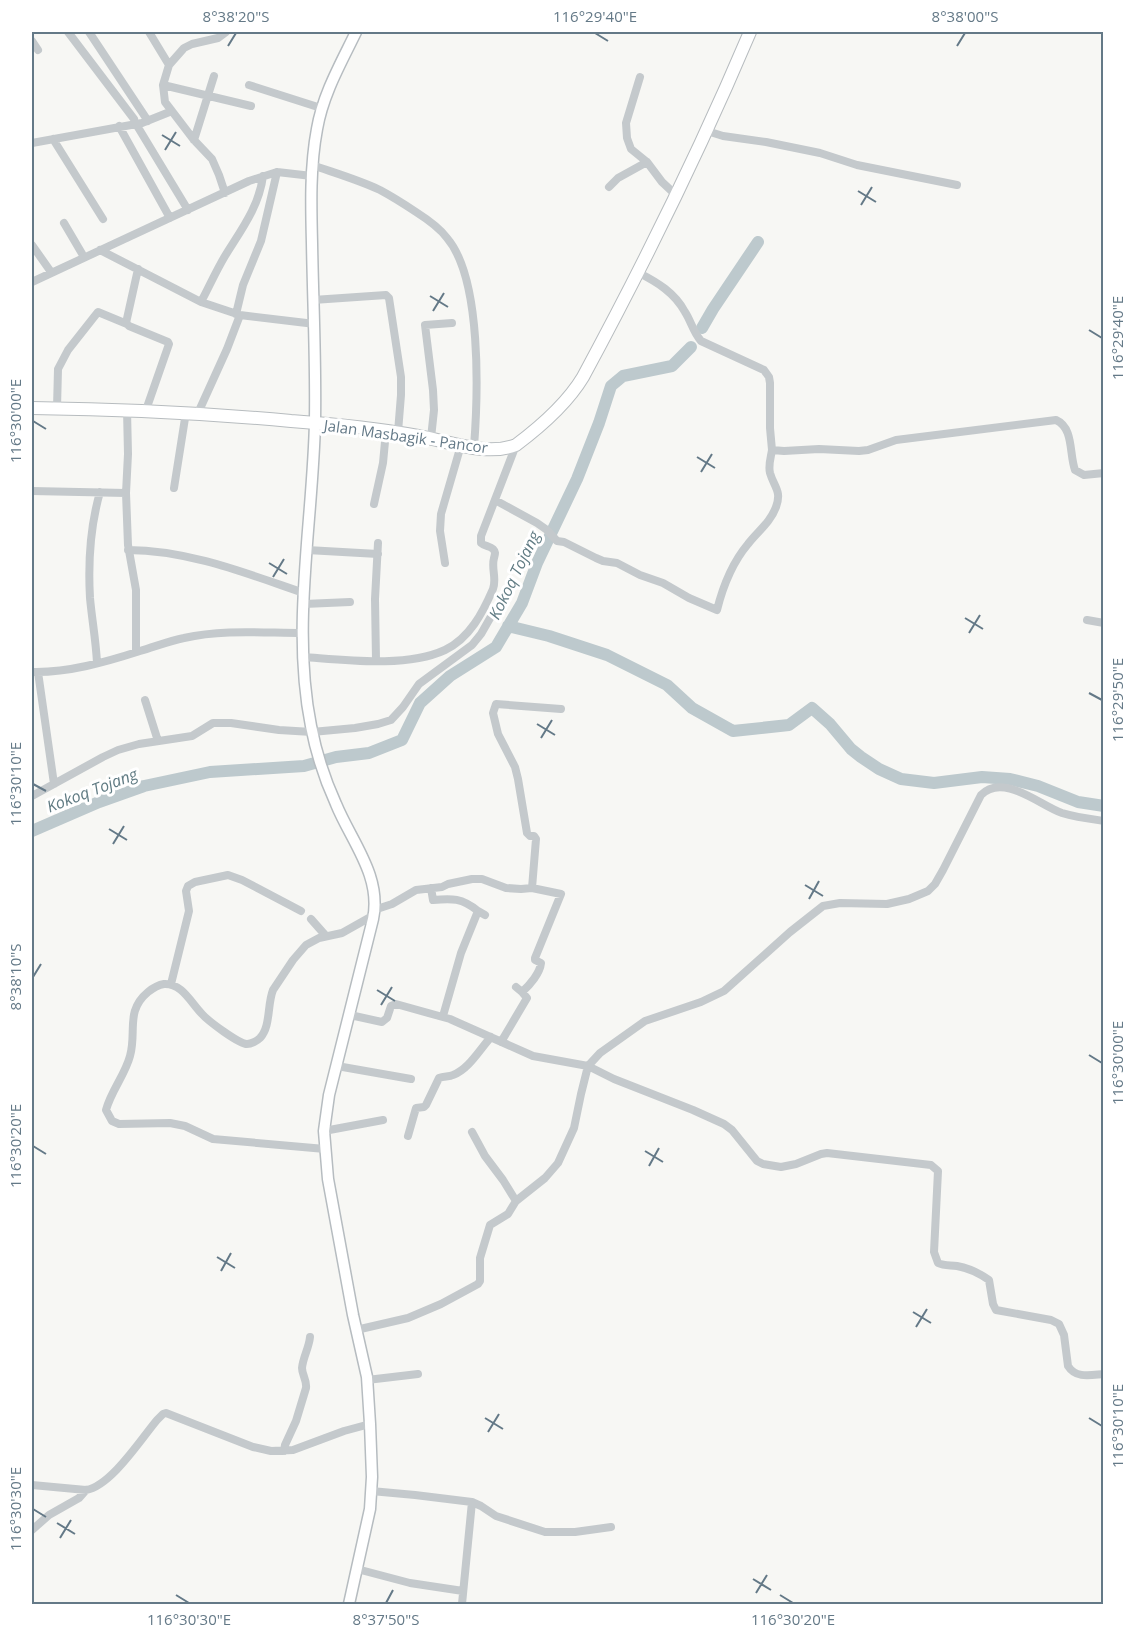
<svg xmlns="http://www.w3.org/2000/svg" width="1135" height="1636" viewBox="0 0 1135 1636" font-family="'Open Sans',sans-serif">
	<style>
		.lines { fill: none; stroke-linecap: round; stroke-linejoin: round }
		.river { stroke: #bdc9cd; stroke-width: 12 }
		.secondary-casing { stroke: #b6bcc0; stroke-width: 13 }
		.primary-casing { stroke: #b7bcbf; stroke-width: 14 }
		.street { stroke: #c4c9cc; stroke-width: 8 }
		.secondary { stroke: #fff; stroke-width: 10 }
		.primary { stroke: #fff; stroke-width: 12 }
		.ticks { fill: none; stroke: #647987; stroke-width: 2 }
		.labels { text-anchor: middle; dominant-baseline: central; stroke-width: 6; stroke-linejoin: round; paint-order: stroke }
		.street-label { font-size: 15px; fill: #647987; stroke: #fff }
		.water-label { font-size: 16px; font-style: italic; fill: #607b83; stroke: #fff }
		.neatline { fill: none; stroke: #647987; stroke-width: 2 }
		.ticks-label { font-size: 15px; text-anchor: middle; fill: #647987 }
	</style>
	<rect width="100%" height="100%" fill="#f7f7f4"/>
	<g class="lines">
		<!-- river -->
		<path class="river" d="M 702,328 L 713,309 L 758,242
			M 508,626 L 549,636 L 607,655 L 667,685 L 692,708 L 733,731 L 789,725 L 812,708 L 830,724 L 851,749 L 861,757 L 879,769 L 901,779 L 934,783 L 982,777 L 1010,779 L 1038,786 L 1078,802 L 1104,806
			M 32,831 L 99,802 L 144,786 L 210,772 L 304,766 L 336,757 L 369,753 L 402,740 L 420,703 L 450,676 L 496,647 L 522,603 L 537,563 L 577,479 L 599,423 L 611,386 L 623,376 L 672,366 L 691,347"/>
		<defs>
			<path id="secondary" d="M 349,1604 L 370,1509 L 372,1477 L 370,1424 L 367,1377 L 353,1315 L 328,1179 L 324,1131 L 329,1095 L 373,919 C 382,876 351,841 336,804 C 325,780 316,752 311,726 C 291,627 313,521 315,421 C 316,361 313,302 312,243 C 311,205 310,166 317,129 C 323,94 341,63 356,32"/>
			<path id="primary" d="M 32,408 C 118,409 205,413 291,421 C 334,424 376,428 418,436 C 449,441 485,457 516,445 C 540,427 568,402 583,377 C 644,264 700,150 750,32"/>
		</defs>
		<!-- secondary casing -->
		<use href="#secondary" class="secondary-casing"/>
		<!-- primary casing -->
		<use href="#primary" class="primary-casing"/>
		<!-- street -->
		<path class="street" d="M 68,32 L 134,119
			M 89,32 L 148,121
			M 149,32 L 169,65
			M 32,41 L 38,50
			M 640,77 L 626,123 L 627,138 L 631,149 L 647,162 L 662,182 L 677,196
			M 163,85 L 251,106
			M 249,85 L 321,108
			M 136,124 L 188,210
			M 119,126 L 170,218
			M 707,131 L 723,136 L 766,142 L 820,153 L 857,165 L 957,185
			M 53,139 L 103,219
			M 194,140 L 214,76
			M 32,143 L 142,123 L 172,111
			M 312,165 C 335,173 359,180 380,190 C 393,197 404,204 416,212 C 427,219 439,227 447,238 C 482,279 478,395 474,447
			M 609,187 L 618,178 L 647,162
			M 225,193 L 219,175 L 212,159 L 194,140 L 165,102 L 163,85 L 169,65 L 184,48 L 192,44 L 218,38 L 226,32
			M 64,223 L 84,257
			M 32,245 L 51,272
			M 100,250 L 201,302 L 240,315 L 315,324
			M 138,269 L 126,323 L 129,326 L 168,342 L 169,344 L 146,410
			M 639,273 C 657,282 675,293 685,312 C 691,321 693,332 701,341 L 764,370 L 769,377 L 770,383 L 770,428 L 772,450 L 784,451 L 819,449 L 859,451 L 868,450 L 896,440 L 1056,420 C 1074,428 1069,454 1075,470 L 1084,475 L 1104,473
			M 32,282 L 249,181 L 277,172 L 312,176
			M 313,300 L 386,295 L 389,298 L 401,377 L 401,395 L 398,432
			M 201,302 C 209,287 216,271 225,256 C 241,230 259,207 263,176
			M 236,314 L 243,285 L 261,241 L 277,172
			M 57,408 L 58,369 L 68,350 L 94,317 L 98,312 L 127,324
			M 127,410 L 128,454 L 126,493 L 128,545 L 136,590 L 136,652
			M 198,413 L 227,349 L 240,315
			M 431,438 L 434,410 L 433,390 L 425,325 L 452,323
			M 174,488 L 186,412
			M 32,491 L 126,493
			M 495,500 L 537,523 L 547,530 L 557,541 L 564,542 L 596,558 L 603,561 L 617,563 L 640,575 L 663,583 L 689,598 L 717,610 C 723,586 732,563 748,544 C 758,531 770,523 776,507 C 782,491 774,487 770,473 C 768,465 771,457 772,450
			M 374,504 L 383,463 L 386,431
			M 128,550 C 188,550 248,574 304,593
			M 307,550 L 378,554
			M 445,563 L 440,531 L 441,514 L 461,445
			M 304,604 L 350,602
			M 1087,620 L 1104,623
			M 303,657 C 345,660 406,668 445,650 C 470,638 483,612 493,589 C 497,578 491,569 494,558 C 495,554 496,552 493,549 C 490,546 484,546 481,543 L 481,536 L 516,445
			M 376,660 L 375,599 L 378,543
			M 97,663 C 96,641 92,620 90,598 C 88,563 90,527 100,492
			M 32,672 C 67,673 106,662 140,651 C 154,647 169,641 184,638 C 223,629 263,633 303,633
			M 38,672 L 54,784
			M 145,700 L 158,741
			M 32,796 L 103,757 L 118,750 L 139,744 L 192,736 L 213,723 L 231,723 L 279,730 L 312,732 L 355,728 L 378,724 L 391,720 L 403,707 L 419,684 L 472,645 L 481,634 L 497,606
			M 431,888 L 433,900 C 452,898 462,898 478,911
			M 374,910 L 392,904 L 416,890 L 442,887 L 448,884 L 472,879 L 482,879 L 506,888 L 521,889 L 532,888
			M 311,919 L 326,936
			M 171,984 L 189,911 L 186,891 L 188,886 L 195,882 L 228,875 L 242,880 L 301,911
			M 516,987 L 522,992 C 530,985 540,973 541,963 L 535,960 L 535,958 L 561,894 L 532,888 L 536,839 L 534,836 L 530,836 L 527,833 L 518,779 L 515,767 L 498,734 L 493,713 L 496,704 L 561,709
			M 350,1015 L 382,1022 L 387,1018 L 391,1006 L 396,1004 L 450,1019 L 533,1056 L 588,1066 L 614,1079 L 693,1110 L 724,1124 L 732,1130 L 757,1161 L 763,1164 L 781,1167 L 796,1164 L 821,1154 L 827,1153 L 931,1165 L 938,1171 L 934,1252 L 938,1263 C 944,1266 950,1265 957,1266 C 968,1268 979,1273 989,1280 L 993,1304 L 996,1310 L 1051,1320 L 1059,1324 L 1064,1335 L 1068,1366 C 1076,1379 1091,1375 1104,1374
			M 443,1016 L 461,953 L 478,911 L 485,915
			M 501,1042 L 527,998 L 522,992
			M 337,1066 L 411,1079
			M 324,1131 L 383,1120
			M 472,1132 L 485,1156 L 503,1180 L 516,1201
			M 408,1136 L 416,1108 L 424,1107 L 426,1105 L 439,1078 C 444,1076 449,1077 453,1075 C 469,1069 480,1049 491,1037
			M 325,1149 L 213,1139 L 185,1126 L 170,1123 L 119,1124 L 112,1121 L 106,1110 C 111,1091 125,1075 130,1056 C 137,1032 125,1011 148,992 C 153,988 158,985 164,984 C 182,983 191,1003 202,1014 C 208,1021 239,1044 247,1044 C 251,1044 257,1041 260,1038 C 271,1026 267,1005 273,990 L 293,960 L 306,945 L 319,938 L 342,933 L 374,915
			M 356,1330 L 408,1318 L 441,1304 L 478,1284 L 480,1281 L 480,1258 L 490,1225 L 508,1214 L 516,1201 L 545,1178 L 558,1163 L 574,1128 L 581,1094 L 588,1066 L 600,1053 L 645,1021 L 701,1002 L 724,991 L 790,932 L 823,906 L 840,903 L 887,904 L 909,899 L 928,891 L 935,884 L 943,870 L 981,795 C 1003,772 1041,806 1062,813 C 1075,817 1090,819 1104,821
			M 367,1380 L 418,1374
			M 284,1451 L 285,1445 L 296,1421 L 306,1388 C 307,1380 302,1375 302,1368 C 303,1357 309,1348 310,1337
			M 32,1485 L 86,1490 C 111,1486 141,1439 157,1420 L 163,1414 L 166,1413 L 253,1447 L 271,1451 L 293,1450 L 344,1431 L 370,1424
			M 371,1491 L 415,1495 L 472,1502 L 481,1506 L 496,1516 L 545,1532 L 575,1532 L 611,1527
			M 32,1530 L 49,1515 L 79,1498 L 86,1490
			M 357,1569 L 410,1583 L 463,1591
			M 462,1604 L 472,1502"/>
		<!-- secondary -->
		<use href="#secondary" class="secondary"/>
		<!-- primary -->
		<use href="#primary" class="primary"/>
	</g>
	<!-- ticks -->
	<path class="ticks" d="M 595,33 L 608,41M 228,46 L 236,33M 957,46 L 965,33M 162,135 L 180,146M 165,150 L 176,132M 858,191 L 876,202M 861,205 L 872,187M 430,296 L 448,307M 433,311 L 444,293M 1089,330 L 1102,338M 33,421 L 46,429M 697,457 L 715,468M 701,472 L 712,454M 269,563 L 287,574M 273,577 L 284,559M 965,618 L 983,629M 969,633 L 980,615M 1089,693 L 1102,700M 537,724 L 555,735M 541,738 L 552,720M 33,784 L 46,791M 109,829 L 127,840M 113,844 L 124,826M 805,885 L 823,896M 809,899 L 819,881M 33,977 L 41,964M 377,990 L 395,1001M 381,1005 L 392,987M 1089,1055 L 1102,1063M 33,1146 L 46,1154M 645,1151 L 663,1162M 649,1166 L 659,1148M 217,1257 L 235,1268M 221,1271 L 231,1253M 913,1312 L 931,1323M 916,1327 L 927,1309M 485,1418 L 503,1429M 1089,1418 L 1102,1426M 488,1432 L 499,1414M 33,1509 L 46,1517M 57,1523 L 75,1534M 60,1538 L 71,1520M 753,1579 L 771,1590M 756,1593 L 767,1575M 176,1595 L 189,1603M 780,1595 L 793,1603M 386,1603 L 393,1590"/>
	<g class="labels">
		<!-- street labels -->
		<g class="street-label">
			<text transform="translate(406 436) rotate(8)">Jalan Masbagik - Pancor</text>
		</g>
		<!-- water labels -->
		<g class="water-label">
			<text transform="translate(514 575) rotate(-64)">Kokoq Tojang</text>
			<text transform="translate(92 790) rotate(-21)">Kokoq Tojang</text>
		</g>
	</g>
	<!-- border -->
	<rect width="1135" height="1636" fill="none" stroke="#ffffff" stroke-width="66"/>
	<rect x="33" y="33" width="1069" height="1570" class="neatline"/>
	<g class="ticks-label">
		<text x="236" y="22">8°38'20"S</text>
		<text x="595" y="22">116°29'40"E</text>
		<text x="965" y="22">8°38'00"S</text>
		<text transform="translate(1118 338) rotate(-90)" y="5">116°29'40"E</text>
		<text transform="translate(16 421) rotate(-90)" y="5">116°30'00"E</text>
		<text transform="translate(1118 700) rotate(-90)" y="5">116°29'50"E</text>
		<text transform="translate(16 784) rotate(-90)" y="5">116°30'10"E</text>
		<text transform="translate(16 977) rotate(-90)" y="5">8°38'10"S</text>
		<text transform="translate(1118 1063) rotate(-90)" y="5">116°30'00"E</text>
		<text transform="translate(16 1146) rotate(-90)" y="5">116°30'20"E</text>
		<text transform="translate(1118 1426) rotate(-90)" y="5">116°30'10"E</text>
		<text transform="translate(16 1509) rotate(-90)" y="5">116°30'30"E</text>
		<text x="189" y="1625">116°30'30"E</text>
		<text x="386" y="1625">8°37'50"S</text>
		<text x="793" y="1625">116°30'20"E</text>
	</g>
</svg>
